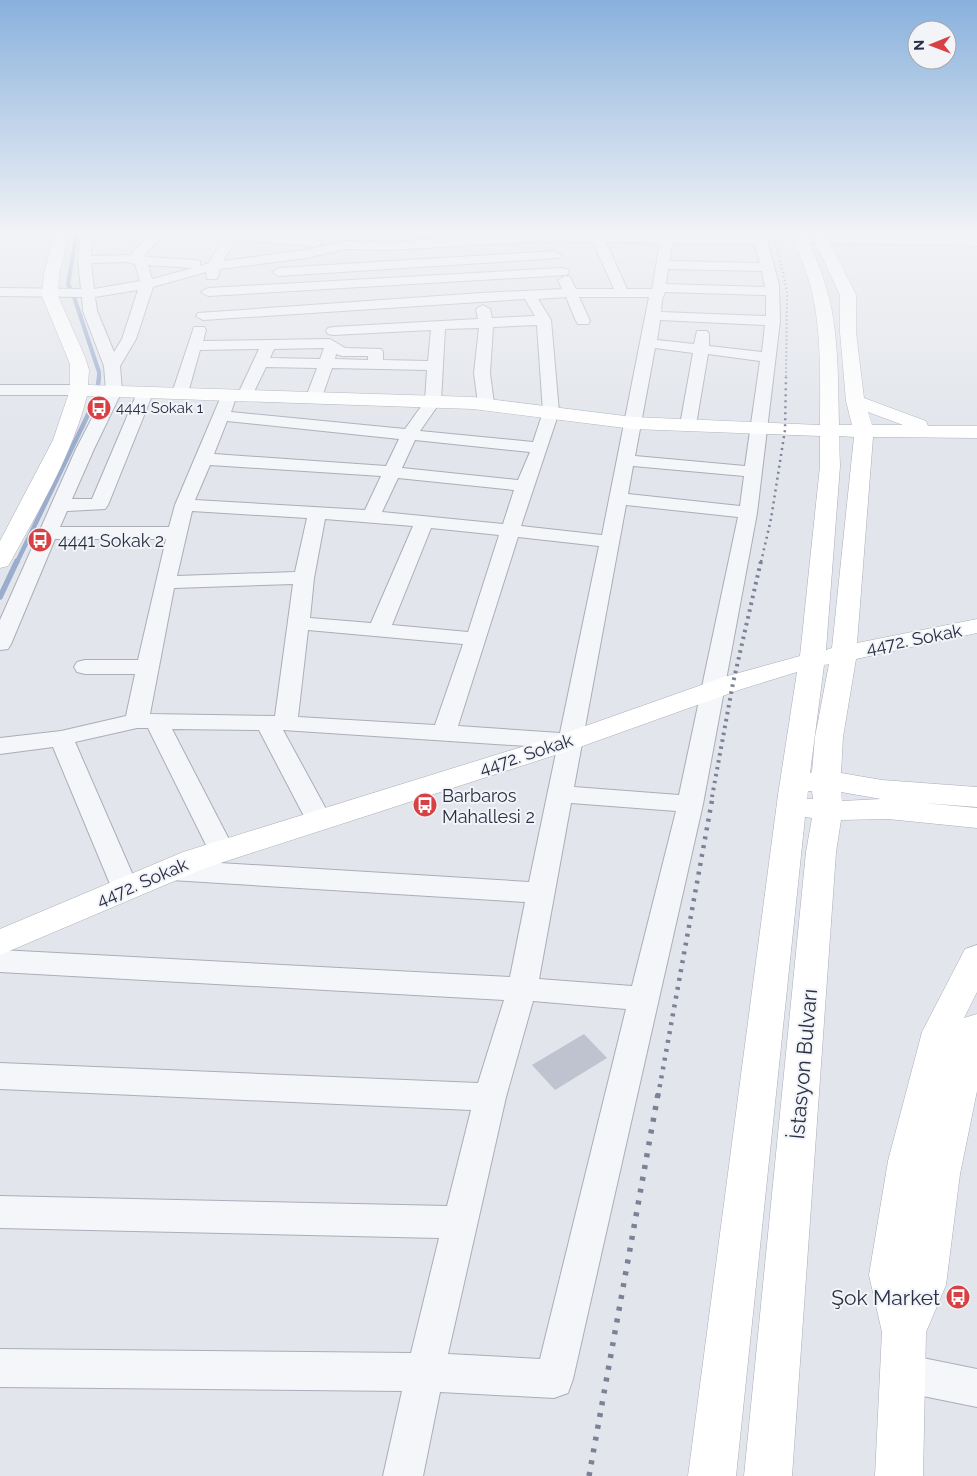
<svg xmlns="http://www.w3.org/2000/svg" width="977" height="1476" viewBox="0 0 977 1476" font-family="Raleway,sans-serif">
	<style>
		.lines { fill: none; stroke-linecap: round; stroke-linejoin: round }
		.stream-far2 { stroke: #9badcd; stroke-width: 4 }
		.stream-far1 { stroke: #9badcd; stroke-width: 4.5 }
		.stream { stroke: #9badcd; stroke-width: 5.5 }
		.building { fill: #bfc3cf }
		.street-casing { stroke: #aaaeb9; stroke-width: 2 }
		.secondary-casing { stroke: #aaaeb9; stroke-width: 1 }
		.street { fill: #f5f6f9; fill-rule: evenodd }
		.secondary { fill: #fff; fill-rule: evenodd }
		.rail-far4 { stroke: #7b8196; stroke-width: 2; stroke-dasharray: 1 3; stroke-linecap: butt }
		.rail-far3 { stroke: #7b8196; stroke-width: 2.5; stroke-dasharray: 2 4; stroke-linecap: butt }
		.rail-far2 { stroke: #7b8196; stroke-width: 4; stroke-dasharray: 2.5 4.5; stroke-linecap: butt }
		.rail-far1 { stroke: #7b8196; stroke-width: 4.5; stroke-dasharray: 3 6; stroke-linecap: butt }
		.rail { stroke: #7b8196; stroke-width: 5.5; stroke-dasharray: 4 8; stroke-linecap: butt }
		.labels { text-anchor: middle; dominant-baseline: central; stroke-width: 4; stroke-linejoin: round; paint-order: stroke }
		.far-poi-label { font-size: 15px; fill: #292f45; stroke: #f2f4f8; text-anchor: start }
		.poi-label { font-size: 18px; fill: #292f45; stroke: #f2f4f8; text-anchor: start }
		.street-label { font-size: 18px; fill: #292f45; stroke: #f2f4f8 }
		.near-street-label { font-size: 21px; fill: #292f45; stroke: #f2f4f8 }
		.near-poi-label { font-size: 21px; fill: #292f45; stroke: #f2f4f8; text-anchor: end }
	</style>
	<rect width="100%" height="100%" fill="#e2e5eb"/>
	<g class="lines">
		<!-- stream-far2 -->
		<path class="stream-far2" d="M 71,290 L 68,284 L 77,233
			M 74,297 L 99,372 L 99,378"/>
		<!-- stream-far1 -->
		<path class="stream-far1" d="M 98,385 L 99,377
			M 17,562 L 97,396"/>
		<!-- stream -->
		<path class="stream" d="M 0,597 L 17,561"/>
	</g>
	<!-- building -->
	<path class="building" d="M 584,1034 L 607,1058 L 555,1090 L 532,1065 Z"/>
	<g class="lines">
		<defs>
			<path id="street" d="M 81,233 L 93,233 L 91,256 L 132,255 L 134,250 L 153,233 L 166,233 L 145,254 L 146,257 L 195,260 L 200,261 L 200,266 L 209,263 L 224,237 L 213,236 L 211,233 L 255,233 L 316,239 L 322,243 L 316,247 L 236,239 L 223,261 L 306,250 L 345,241 L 390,242 L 547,233 L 689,236 L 753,235 L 752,233 L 764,233 L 767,239 L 779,285 L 780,321 L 757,513 L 703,804 L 573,1379 L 568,1393 L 554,1398 L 440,1392 L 423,1476 L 383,1476 L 402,1391 L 0,1387 L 0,1349 L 411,1353 L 439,1238 L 0,1228 L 0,1196 L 447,1206 L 471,1110 L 0,1089 L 0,1063 L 478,1083 L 504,1000 L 0,972 L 0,950 L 510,977 L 525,902 L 171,880 L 162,877 L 158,870 L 162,863 L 171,860 L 529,882 L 557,748 L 283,730 L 332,820 L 328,826 L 319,829 L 310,826 L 306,820 L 259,730 L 172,729 L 235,851 L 231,858 L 222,860 L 213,858 L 209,851 L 148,728 L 137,728 L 75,742 L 139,889 L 135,896 L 125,899 L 115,896 L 53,747 L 0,754 L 0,738 L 61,731 L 126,716 L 135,674 L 85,674 L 77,672 L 74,667 L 77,662 L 85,660 L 138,660 L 166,539 L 55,539 L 11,644 L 8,649 L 0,650 L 0,620 L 76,449 L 106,391 L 104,366 L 83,311 L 82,297 L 0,296 L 0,288 L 81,289 L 78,260 ZM 547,241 L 593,242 L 614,289 L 576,289 L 570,277 L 565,276 L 558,280 L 562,289 L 481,293 L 198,313 L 196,316 L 203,320 L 525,299 L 535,316 L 492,318 L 490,309 L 483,305 L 476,309 L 478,319 L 333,327 L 328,328 L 326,331 L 328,334 L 333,335 L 431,330 L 428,361 L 383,360 L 383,352 L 381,349 L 345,348 L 330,339 L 203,341 L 206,330 L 204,327 L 194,327 L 172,393 L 174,396 L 186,396 L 188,393 L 200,350 L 259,349 L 238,394 L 236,391 L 224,391 L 222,394 L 175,505 L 169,527 L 60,527 L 67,511 L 105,509 L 108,505 L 153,393 L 151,390 L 139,390 L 137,393 L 92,499 L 72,499 L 94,449 L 122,391 L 120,366 L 136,339 L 153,287 L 206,272 L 207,279 L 217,279 L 220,269 L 306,258 L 345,249 L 390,250 ZM 606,242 L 660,243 L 652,289 L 627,289 ZM 672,243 L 754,243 L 760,263 L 670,261 ZM 127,262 L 135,264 L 140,281 L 94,289 L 91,263 ZM 148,265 L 193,268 L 152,279 ZM 668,269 L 762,271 L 765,287 L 666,284 ZM 138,290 L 122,339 L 114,352 L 97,311 L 95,297 ZM 665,292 L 766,295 L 766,316 L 661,312 L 662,300 ZM 566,297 L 576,321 L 578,324 L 588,324 L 590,321 L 579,297 L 649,297 L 602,535 L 521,526 L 559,412 L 551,320 L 538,299 ZM 660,320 L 765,325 L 762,352 L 709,346 L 709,334 L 707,331 L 697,331 L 694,344 L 657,340 ZM 537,325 L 543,412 L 533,442 L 420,431 L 441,401 L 445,329 L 479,328 L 474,373 L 478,404 L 480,407 L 492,407 L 494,404 L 490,373 L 493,327 ZM 324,348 L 320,359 L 270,358 L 274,349 ZM 655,348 L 693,353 L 680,425 L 682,429 L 694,429 L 696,425 L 708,354 L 760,361 L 745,466 L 635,456 ZM 336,354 L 342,356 L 368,356 L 368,360 L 335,359 ZM 266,367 L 317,368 L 306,397 L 308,400 L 320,400 L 322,397 L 332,368 L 427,370 L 425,401 L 405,429 L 231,412 L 237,395 L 239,398 L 251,398 ZM 227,421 L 399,439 L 386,466 L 214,454 ZM 415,440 L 530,452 L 518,480 L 402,468 ZM 210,465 L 381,476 L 365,510 L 195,500 ZM 633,466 L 744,476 L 740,506 L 628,494 ZM 398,478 L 514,490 L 503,524 L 382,512 ZM 626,505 L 738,517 L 679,795 L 574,787 ZM 192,511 L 307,518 L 295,572 L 177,576 ZM 325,519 L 413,526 L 371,623 L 310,618 L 314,578 ZM 431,528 L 499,535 L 468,632 L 392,625 ZM 518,537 L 599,546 L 560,733 L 458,726 ZM 293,584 L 275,716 L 150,714 L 174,588 ZM 308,630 L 463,644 L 435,725 L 298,717 ZM 571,803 L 676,811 L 632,986 L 539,979 ZM 533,1001 L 626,1009 L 540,1359 L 448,1354 L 506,1097 Z
				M 801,235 L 977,238 L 977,246 L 797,242 L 795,239 L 797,236 Z
				M 555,251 L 561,255 L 559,258 L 279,276 L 272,272 L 279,268 Z
				M 562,268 L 567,269 L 569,272 L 567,275 L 208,296 L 201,292 L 208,288 Z
				M 0,385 L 79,385 L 85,387 L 87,390 L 85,393 L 79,395 L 0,395 Z
				M 903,1354 L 977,1369 L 977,1407 L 903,1392 L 889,1387 L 884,1373 L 889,1359 Z"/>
			<path id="secondary" d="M 55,233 L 69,233 L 59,273 L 58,296 L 85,357 L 89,370 L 88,385 L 473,397 L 633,417 L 820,425 C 820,380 822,327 810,284 C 805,267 798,250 792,233 L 806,233 C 812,250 820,267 825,284 C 839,326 838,380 839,425 L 852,425 L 846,401 L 840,332 L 840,295 L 811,233 L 825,233 L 856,295 L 856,332 L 864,398 L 926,421 L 928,426 L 977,426 L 977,438 L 873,437 L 857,643 L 977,619 L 977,633 L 856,659 L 843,737 L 841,773 L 882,780 L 977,787 L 977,807 L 924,803 L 977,808 L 977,828 L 888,819 L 841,820 L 836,852 L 792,1476 L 744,1476 L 806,852 L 812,818 L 805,817 L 736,1476 L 688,1476 L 778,795 L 797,672 L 742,689 L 580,747 L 205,868 L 0,955 L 0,929 L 183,852 L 560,735 L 724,677 L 800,656 L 820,466 L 820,436 L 633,429 L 473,409 L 87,396 C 72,455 40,508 11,561 L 8,566 L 0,568 L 0,541 L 53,440 L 70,390 L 70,364 L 42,296 L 44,273 ZM 868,412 L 903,425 L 872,425 ZM 839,436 L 854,437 L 832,648 L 826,650 L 840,466 ZM 829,664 L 815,737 L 812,772 L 810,773 L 824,665 ZM 808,791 L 812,791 L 813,799 L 807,799 ZM 841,792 L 881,799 L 842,801 Z
				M 977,945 L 977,992 L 964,1018 L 977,1014 L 977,1091 L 960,1174 L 946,1285 L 926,1332 L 923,1476 L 875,1476 L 882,1332 L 869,1275 L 888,1161 L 922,1032 L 965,949 Z"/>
		</defs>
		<!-- street casing -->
		<use href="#street" class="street-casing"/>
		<!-- secondary casing -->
		<use href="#secondary" class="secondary-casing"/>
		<!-- street -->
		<use href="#street" class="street"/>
		<!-- secondary -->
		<use href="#secondary" class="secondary"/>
		<!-- rail-far4 -->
		<path class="rail-far4" d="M 774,233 L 787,292 L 786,378"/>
		<!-- rail-far3 -->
		<path class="rail-far3" d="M 761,562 L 771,519 L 785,430 L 786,377"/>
		<!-- rail-far2 -->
		<path class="rail-far2" d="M 712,797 L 733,683 L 761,561"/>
		<!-- rail-far1 -->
		<path class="rail-far1" d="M 658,1096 L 713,795"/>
		<!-- rail -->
		<path class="rail" d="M 589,1476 L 658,1094"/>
	</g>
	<!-- sky -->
	<linearGradient id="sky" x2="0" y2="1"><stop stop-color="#89b1dd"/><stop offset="0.53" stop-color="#f2f3f6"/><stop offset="1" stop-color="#f2f3f6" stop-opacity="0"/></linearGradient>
	<rect width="977" height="440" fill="url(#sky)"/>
	<!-- icons -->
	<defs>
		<symbol id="bus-disc" viewBox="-11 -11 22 22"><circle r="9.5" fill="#d74144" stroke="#f2f4f8"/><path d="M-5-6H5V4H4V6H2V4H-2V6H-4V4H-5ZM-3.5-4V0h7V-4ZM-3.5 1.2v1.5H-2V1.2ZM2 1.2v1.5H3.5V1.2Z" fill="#fff"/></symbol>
	</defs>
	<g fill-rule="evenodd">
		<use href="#bus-disc" x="85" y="394" width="28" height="28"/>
		<use href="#bus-disc" x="26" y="526" width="28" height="28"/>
		<use href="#bus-disc" x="411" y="791" width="28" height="28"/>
		<use href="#bus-disc" x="944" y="1283" width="28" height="28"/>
	</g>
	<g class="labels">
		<!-- far-poi labels -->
		<g class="far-poi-label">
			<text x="116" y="408">4441 Sokak 1</text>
		</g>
		<!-- poi labels -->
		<g class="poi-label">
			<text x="58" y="540">4441 Sokak 2</text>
			<text x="442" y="795">Barbaros<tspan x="442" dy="21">Mahallesi 2</tspan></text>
		</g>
		<!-- street labels -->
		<g class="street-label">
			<text transform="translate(914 639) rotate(-11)">4472. Sokak</text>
			<text transform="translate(526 754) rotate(-18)">4472. Sokak</text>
			<text transform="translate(142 882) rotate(-23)">4472. Sokak</text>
		</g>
		<!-- near-street labels -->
		<g class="near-street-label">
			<text transform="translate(803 1064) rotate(-85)">İstasyon Bulvarı</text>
		</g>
		<!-- near-poi labels -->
		<g class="near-poi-label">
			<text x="940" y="1297">Şok Market</text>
		</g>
	</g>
	<!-- north arrow -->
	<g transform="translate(932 45) rotate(269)"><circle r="24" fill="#f2f4f8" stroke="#a2a5b0"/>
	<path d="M0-4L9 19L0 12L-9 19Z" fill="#d74144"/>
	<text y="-8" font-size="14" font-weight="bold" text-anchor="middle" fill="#292f45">N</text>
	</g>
</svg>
